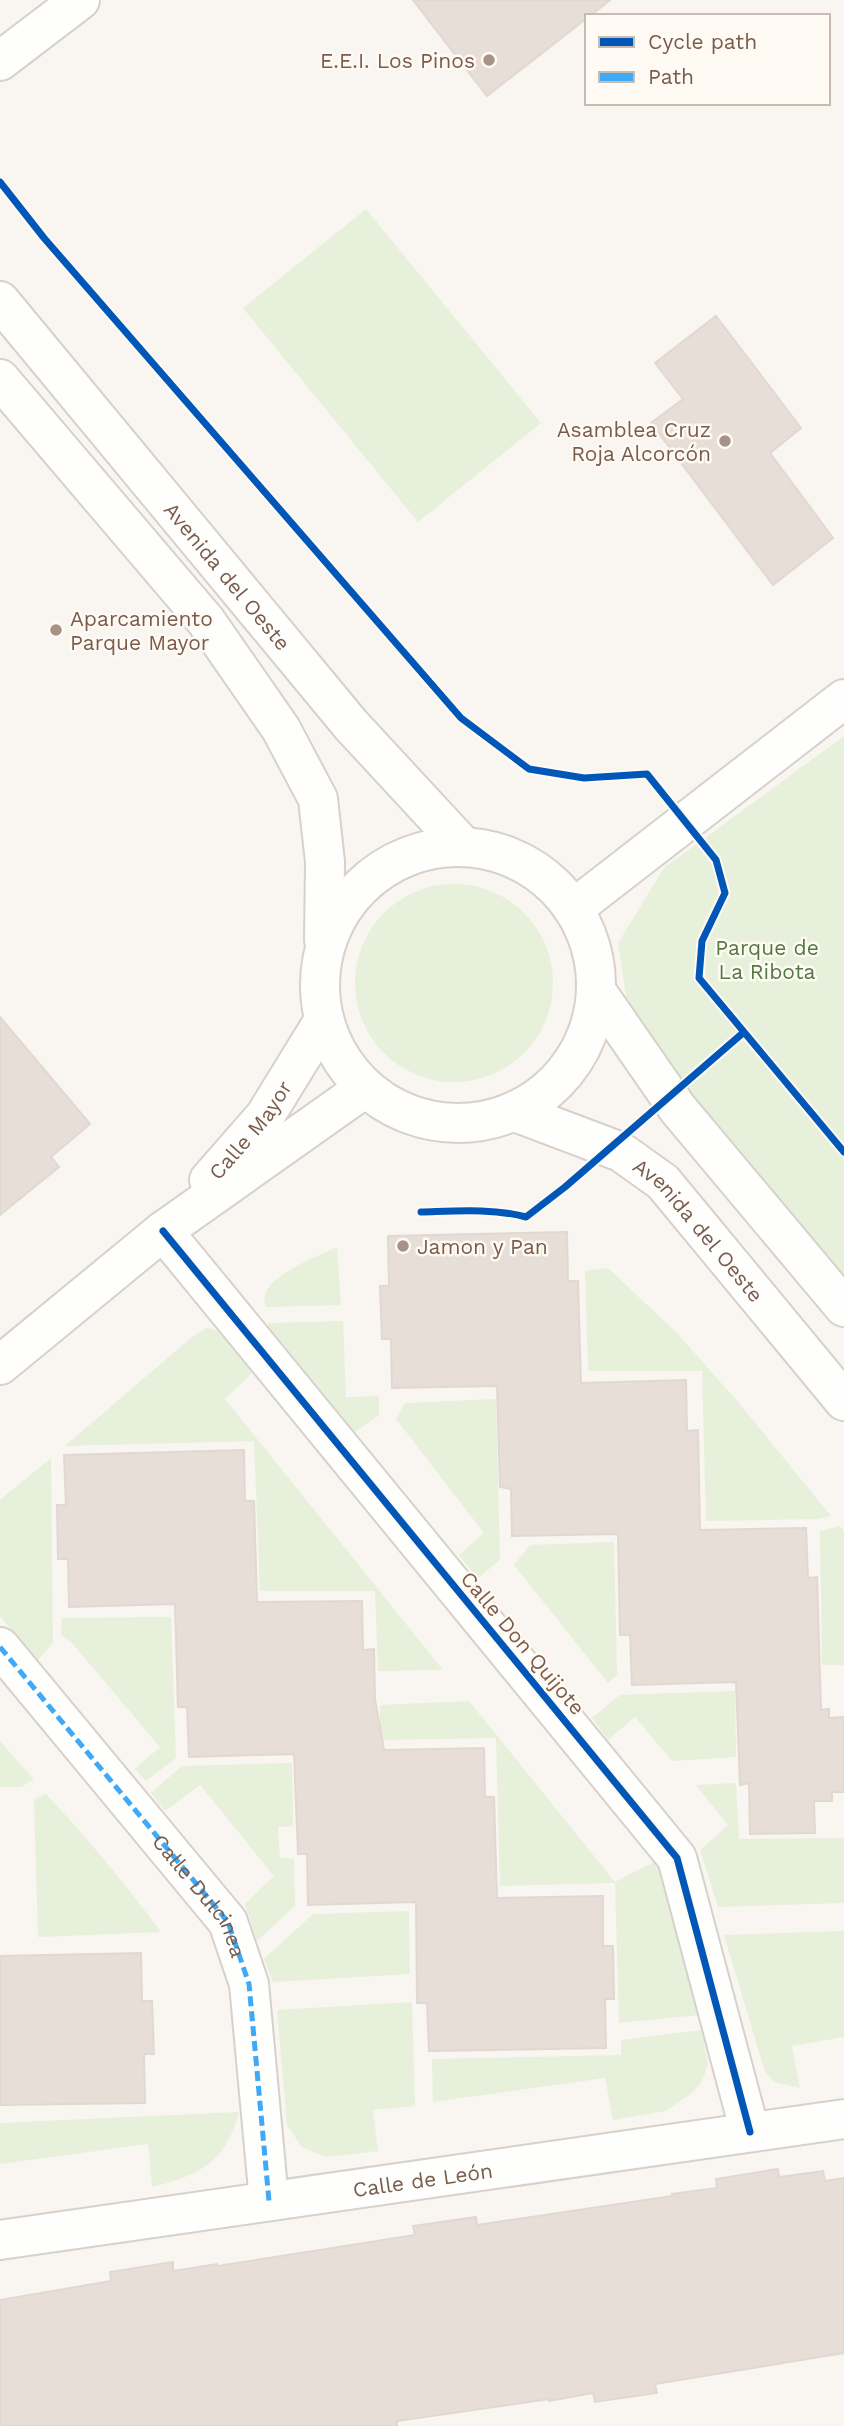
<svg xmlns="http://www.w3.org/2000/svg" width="844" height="2426" viewBox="0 0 844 2426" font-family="'Work Sans',sans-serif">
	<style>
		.green { fill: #e7f0db }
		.building { fill: #e6ded7; stroke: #e2d8d2; stroke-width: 2 }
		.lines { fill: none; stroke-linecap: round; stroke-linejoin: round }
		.minor-casing { stroke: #d7d1cb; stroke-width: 42 }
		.minor { stroke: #fefefd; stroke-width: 38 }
		.quiet { stroke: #3fa9f5; stroke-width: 5; stroke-dasharray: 10 5; stroke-linecap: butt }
		.cycleway-casing { stroke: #fffaf3; stroke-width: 11 }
		.cycleway { stroke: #0057b8; stroke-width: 7 }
		.poi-dot { fill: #a69286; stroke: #fffaf3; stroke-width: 2.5 }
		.labels { text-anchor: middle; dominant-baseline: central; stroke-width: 5; stroke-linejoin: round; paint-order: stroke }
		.poi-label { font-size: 21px; fill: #7a5c4d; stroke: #fffaf3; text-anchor: end }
		.street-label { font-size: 21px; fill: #7a5c4d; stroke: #fffaf3 }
		.park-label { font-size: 21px; fill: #537a41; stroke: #fffaf3 }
	</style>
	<rect width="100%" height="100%" fill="#f9f5f0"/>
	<!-- green -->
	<path class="green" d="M 366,209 L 541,423 L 418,522 L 243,308 Z
		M 844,736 L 844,1280 L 684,1103 L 628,1010 L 618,943 L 664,868 Z
		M355 983a99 99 0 1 1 198 0a99 99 0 1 1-198 0Z
		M 337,1247 L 341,1305 L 266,1307 C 265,1304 264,1300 265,1296 C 269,1274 319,1256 337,1247 Z
		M 608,1268 L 677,1333 L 738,1402 L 831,1516 L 818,1519 L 706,1521 L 702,1371 L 588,1371 L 585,1271 Z
		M 343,1321 L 346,1397 L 379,1396 L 379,1415 L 355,1432 L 268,1328 L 268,1323 Z
		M 206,1328 L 219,1331 L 253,1372 L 225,1399 L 443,1670 L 378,1671 L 375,1591 L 260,1591 L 254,1441 L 65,1446 L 191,1338 Z
		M 496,1399 L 500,1560 L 477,1579 L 459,1555 L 484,1533 L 396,1419 L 405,1403 Z
		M 51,1458 L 53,1643 L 37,1661 L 0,1616 L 0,1500 Z
		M 840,1526 L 844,1531 L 844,1665 L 822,1665 L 820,1531 Z
		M 614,1542 L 617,1675 L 608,1683 L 514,1565 L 530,1545 Z
		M 171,1617 L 176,1758 L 146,1781 L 135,1769 L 160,1747 L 71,1642 L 61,1635 L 62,1618 Z
		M 735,1691 L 736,1757 L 672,1761 L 635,1717 L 608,1740 L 592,1718 L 620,1695 Z
		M 469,1701 L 615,1882 L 656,1861 L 699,2015 L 619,2023 L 615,1883 L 500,1886 L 496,1738 L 380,1740 L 380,1705 Z
		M 0,1741 L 31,1776 L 34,1779 L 21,1787 L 0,1787 Z
		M 292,1763 L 293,1826 L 278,1827 L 280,1858 L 294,1859 L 295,1906 L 257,1941 L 245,1904 L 274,1876 L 200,1785 L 165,1811 L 151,1793 L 182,1766 Z
		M 736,1783 L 739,1839 L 844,1838 L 844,1903 L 718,1907 L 700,1850 L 728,1825 L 696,1785 Z
		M 46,1794 C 87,1838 125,1883 161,1932 L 38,1937 L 34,1799 Z
		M 409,1911 L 410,1974 L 273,1982 L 264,1959 L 313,1914 Z
		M 844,1931 L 844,2037 L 792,2046 L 800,2088 L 774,2082 L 765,2072 L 724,1935 Z
		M 412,2002 L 415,2106 L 373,2110 L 378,2151 L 326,2157 L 302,2147 L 295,2137 L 287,2125 L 277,2010 Z
		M 702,2030 L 708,2065 L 702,2081 L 692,2093 L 665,2111 L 613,2120 L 605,2078 L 433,2102 L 432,2059 L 621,2055 L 621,2040 Z
		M 239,2112 C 226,2163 199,2175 152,2187 L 148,2144 L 0,2164 L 0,2123 Z"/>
	<!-- building -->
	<path class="building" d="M 413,0 L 610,0 L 590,16 L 587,16 L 587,18 L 487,96 Z
		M 716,316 L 801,428 L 770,453 L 833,538 L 773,585 L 651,423 L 683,399 L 655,363 Z
		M 0,1017 L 90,1124 L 51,1157 L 59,1167 L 0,1215 Z
		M 567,1232 L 568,1281 L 578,1281 L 581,1383 L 686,1380 L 687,1431 L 698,1430 L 700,1530 L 806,1528 L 808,1578 L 817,1577 L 821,1710 L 829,1709 L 829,1718 L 844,1717 L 844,1792 L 832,1792 L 832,1801 L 814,1801 L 815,1833 L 750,1834 L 749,1783 L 740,1785 L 736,1682 L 632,1685 L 630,1635 L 620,1635 L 618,1534 L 512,1536 L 511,1489 L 500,1487 L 497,1386 L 392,1388 L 391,1339 L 382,1339 L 381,1312 L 380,1286 L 389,1286 L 388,1236 Z
		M 244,1450 L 245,1501 L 254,1501 L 257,1602 L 362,1601 L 363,1650 L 374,1649 L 375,1699 L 384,1750 L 484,1748 L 485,1797 L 494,1797 L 497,1898 L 603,1896 L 603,1946 L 613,1946 L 614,1999 L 605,1999 L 606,2048 L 429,2051 L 427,2003 L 417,2003 L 416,1902 L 308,1905 L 307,1854 L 298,1854 L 294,1754 L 189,1757 L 187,1707 L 178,1707 L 175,1604 L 69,1607 L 68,1559 L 58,1559 L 57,1505 L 66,1505 L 64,1455 Z
		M 141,1953 L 142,2001 L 152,2001 L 154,2054 L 144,2054 L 145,2103 L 0,2105 L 0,1956 Z
		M 778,2169 L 779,2177 L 823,2171 L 825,2181 L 844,2178 L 844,2353 L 655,2384 L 657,2393 L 595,2402 L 593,2393 L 549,2401 L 549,2399 L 397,2421 L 397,2426 L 0,2426 L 0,2300 L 111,2281 L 110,2272 L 173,2262 L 173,2271 L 217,2264 L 218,2266 L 415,2235 L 413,2226 L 476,2217 L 477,2225 L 672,2196 L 672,2194 L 717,2188 L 716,2179 Z"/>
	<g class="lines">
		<defs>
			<g id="minor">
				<path d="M 0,61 L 80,0"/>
				<path id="s1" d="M 0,301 L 351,725 L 463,846"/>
				<path d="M 0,379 L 206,621 L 281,729 L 318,799 L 325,862 L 324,940"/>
				<circle cx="458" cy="985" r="138"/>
				<path d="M 573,909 L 844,699"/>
				<path d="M 597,992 L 678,1109 L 844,1307"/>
				<path id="s2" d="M 515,1112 L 621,1152 L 663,1182 L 844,1401"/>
				<path id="s3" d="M 209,1180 L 265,1116 L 324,1020"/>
				<path d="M 163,1231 L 677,1858 L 750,2132"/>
				<path d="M 0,1365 L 163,1231 L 365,1088"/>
				<path id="s4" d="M 0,1647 L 228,1922 L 249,1984 L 269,2201"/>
				<path id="s5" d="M 0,2240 L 844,2119"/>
			</g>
		</defs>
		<!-- minor casing -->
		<use href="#minor" class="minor-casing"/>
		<!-- minor -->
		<use href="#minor" class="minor"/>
		<!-- quiet -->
		<path class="quiet" d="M 0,1647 L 228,1922 L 249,1984 L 269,2201"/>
		<defs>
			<path id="cycleway" d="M 0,182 L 44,238 L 461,718 L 529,769 L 584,778 L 647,774 L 716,860 L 725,893 L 702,941 L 699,978 L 844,1152
				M 421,1212 C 456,1211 492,1208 526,1217 L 565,1187 L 744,1032
				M 163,1231 L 677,1858 L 750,2132"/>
		</defs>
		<!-- cycleway casing -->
		<use href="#cycleway" class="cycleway-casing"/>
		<!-- cycleway -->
		<use href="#cycleway" class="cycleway"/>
	</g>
	<!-- markers -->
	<g class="poi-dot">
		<circle cx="489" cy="60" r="7"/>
		<circle cx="725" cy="441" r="7"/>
		<circle cx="56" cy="630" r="7"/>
		<circle cx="403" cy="1246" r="7"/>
	</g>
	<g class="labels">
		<!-- poi labels -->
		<g class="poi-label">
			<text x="475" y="60">E.E.I. Los Pinos</text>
			<text x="711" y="429">Asamblea Cruz<tspan x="711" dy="24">Roja Alcorcón</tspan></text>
			<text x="70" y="618" text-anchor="start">Aparcamiento<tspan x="70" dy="24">Parque Mayor</tspan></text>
			<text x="417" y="1246" text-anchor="start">Jamon y Pan</text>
		</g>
		<!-- street labels -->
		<g class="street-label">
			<text stroke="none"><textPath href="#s1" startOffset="357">Avenida del Oeste</textPath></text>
			<text stroke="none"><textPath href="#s3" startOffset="65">Calle Mayor</textPath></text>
			<text stroke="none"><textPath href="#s2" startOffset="224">Avenida del Oeste</textPath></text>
			<text transform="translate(523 1643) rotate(50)">Calle Don Quijote</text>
			<text stroke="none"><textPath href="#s4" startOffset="320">Calle Dulcinea</textPath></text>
			<text stroke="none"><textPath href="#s5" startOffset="427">Calle de León</textPath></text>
		</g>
		<!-- park labels -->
		<g class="park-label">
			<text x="767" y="947">Parque de<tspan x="767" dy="24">La Ribota</tspan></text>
		</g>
	</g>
	<!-- legend -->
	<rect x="585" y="14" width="245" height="91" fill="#fffaf3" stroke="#cabbb1" stroke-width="2"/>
	<rect x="599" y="37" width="35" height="10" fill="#0057b8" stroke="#cabbb1" stroke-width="2"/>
	<text x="648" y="49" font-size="21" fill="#7a5c4d">Cycle path</text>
	<rect x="599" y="72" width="35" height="10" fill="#3fa9f5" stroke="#cabbb1" stroke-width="2"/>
	<text x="648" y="84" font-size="21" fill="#7a5c4d">Path</text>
</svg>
